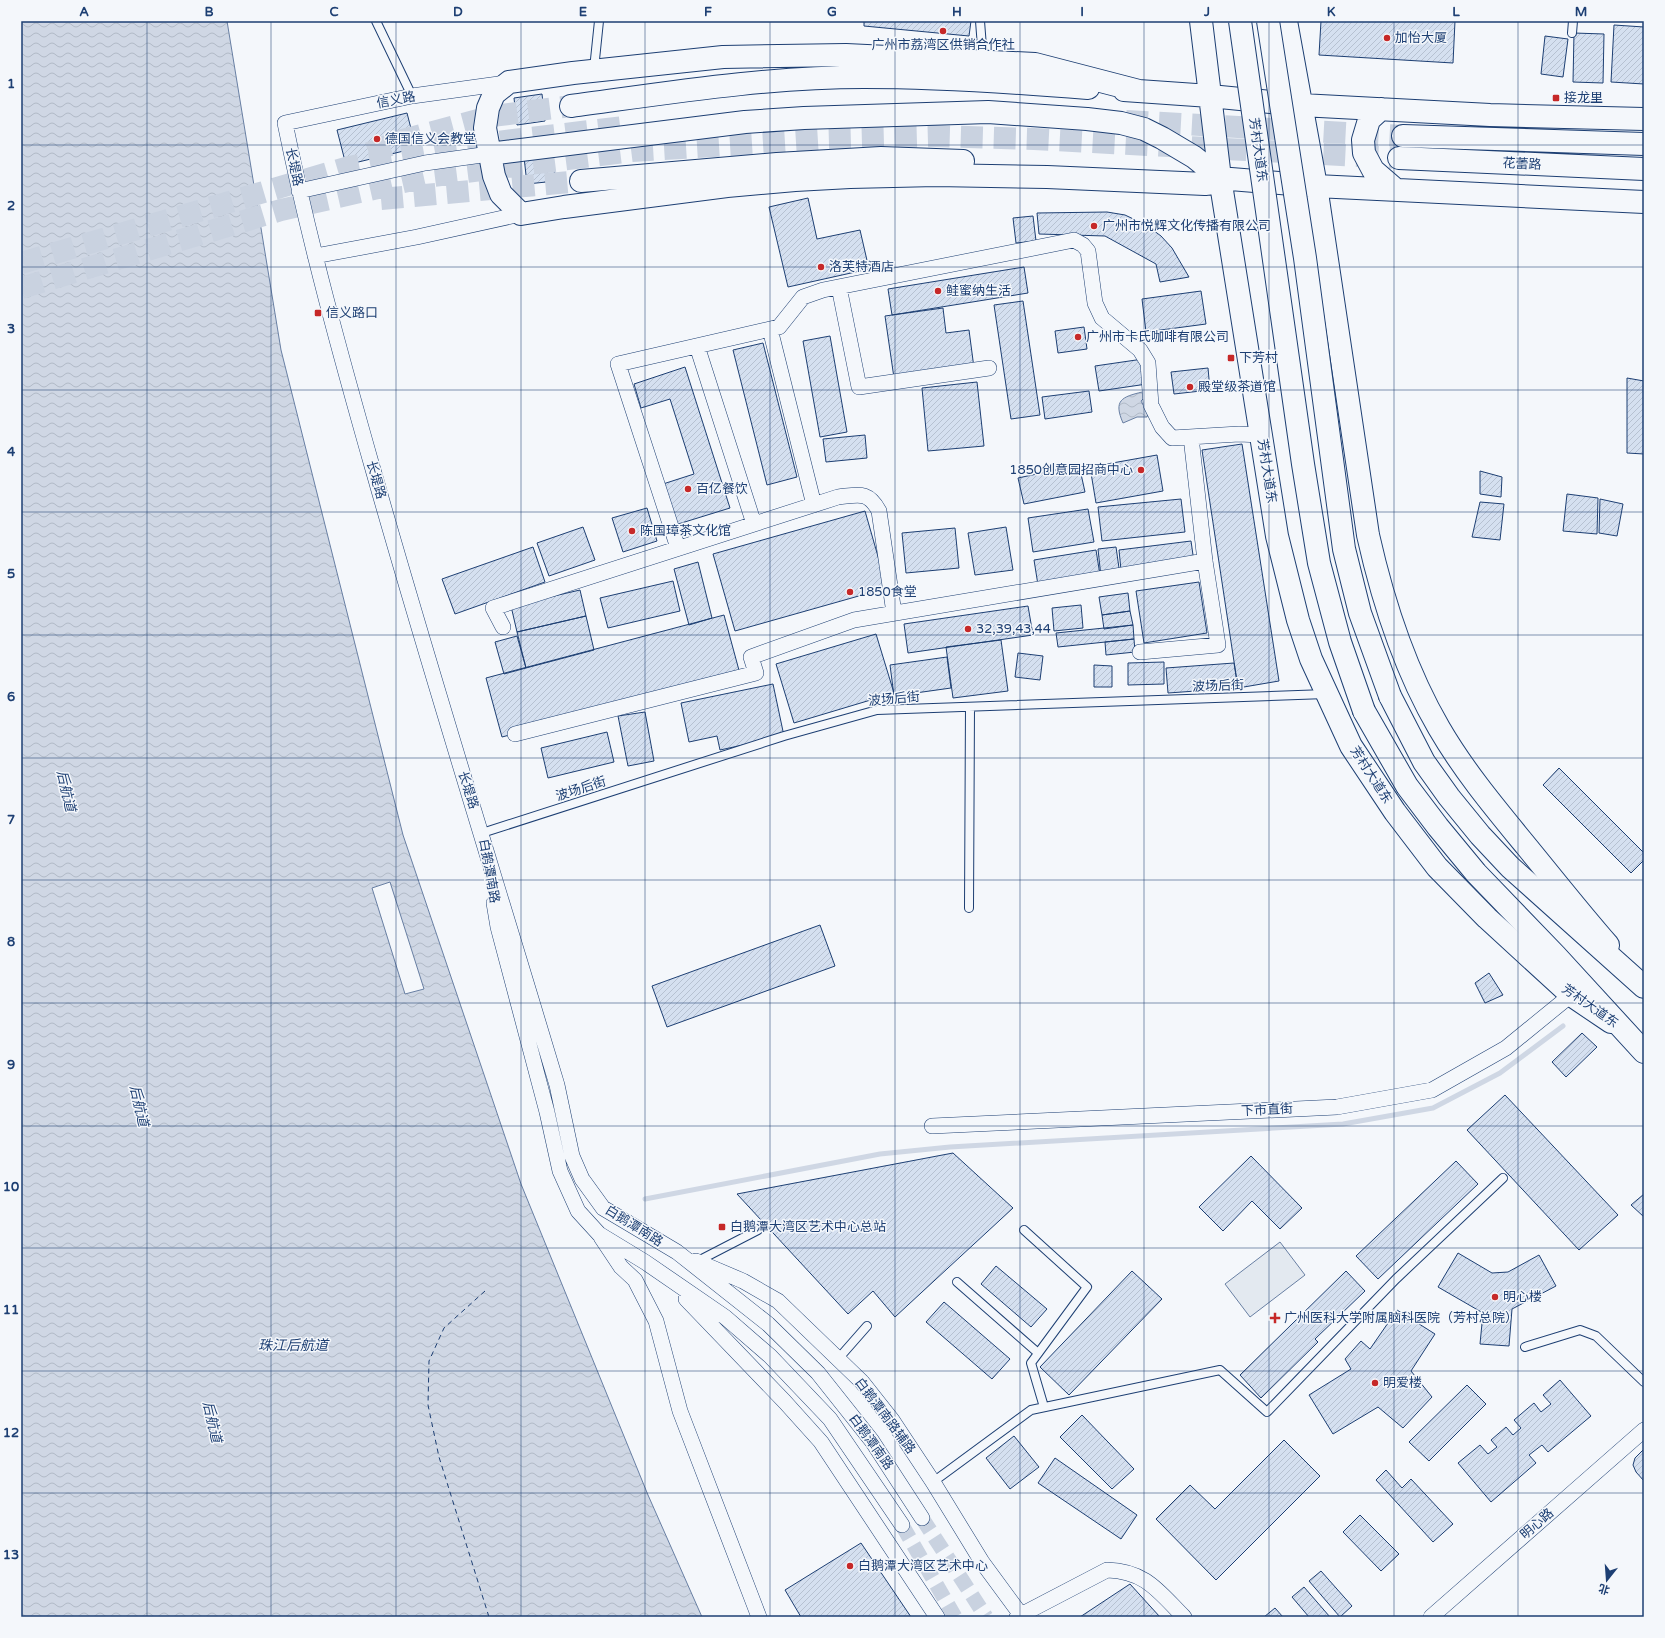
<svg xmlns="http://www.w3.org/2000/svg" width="1665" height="1638" viewBox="0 0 1665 1638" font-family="'Varela Round','Noto Sans SC',sans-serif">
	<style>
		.grass { fill: #e3e9f0; stroke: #687fa3 }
		.water { fill: url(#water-waves); stroke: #687fa3 }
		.pier { fill: #f4f7fb; stroke: #687fa3 }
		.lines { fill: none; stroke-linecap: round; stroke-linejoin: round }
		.stream { stroke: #cfd7e4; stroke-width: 5 }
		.ferry { stroke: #1d3f73; stroke-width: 1; stroke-dasharray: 5 4; stroke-linecap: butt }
		.building { fill: url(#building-hatch); stroke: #1d3f73 }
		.street-tunnel { stroke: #c9d2e0; stroke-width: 15; stroke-dasharray: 15 8; stroke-linecap: butt }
		.primary-tunnel { stroke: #c9d2e0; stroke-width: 22; stroke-dasharray: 22 11; stroke-linecap: butt }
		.lane-casing { stroke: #1d3f73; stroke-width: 10 }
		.street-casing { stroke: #1d3f73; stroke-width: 16 }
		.primary-casing { stroke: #1d3f73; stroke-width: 24 }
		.highway-casing { stroke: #1d3f73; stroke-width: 24 }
		.lane { stroke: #f4f7fb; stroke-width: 8 }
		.street { stroke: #f4f7fb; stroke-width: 15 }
		.primary { stroke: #f4f7fb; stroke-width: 22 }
		.highway { stroke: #f4f7fb; stroke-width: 22 }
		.highway-bridge-casing { stroke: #1d3f73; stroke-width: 24; stroke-linecap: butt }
		.highway-bridge { stroke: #f4f7fb; stroke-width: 22 }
		.grid { fill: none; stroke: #1d3f73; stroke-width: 1; stroke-opacity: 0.55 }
		.poi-dot { fill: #c62828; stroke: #f4f7fb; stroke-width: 1.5 }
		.labels { text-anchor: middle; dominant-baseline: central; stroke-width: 3; stroke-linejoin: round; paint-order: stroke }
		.poi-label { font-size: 13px; fill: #1d3f73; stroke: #f4f7fb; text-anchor: start }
		.street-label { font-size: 13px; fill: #1d3f73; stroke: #f4f7fb }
		.water-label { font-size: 14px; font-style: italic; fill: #1d3f73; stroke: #f4f7fb }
		.neatline { fill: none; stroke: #1d3f73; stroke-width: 1.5 }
		.grid-label { font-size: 13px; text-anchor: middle; font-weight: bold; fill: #1d3f73 }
	</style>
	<defs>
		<pattern id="water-waves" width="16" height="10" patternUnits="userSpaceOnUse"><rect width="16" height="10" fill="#cfd7e4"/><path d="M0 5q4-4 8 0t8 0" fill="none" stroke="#b1bac7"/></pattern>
		<pattern id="building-hatch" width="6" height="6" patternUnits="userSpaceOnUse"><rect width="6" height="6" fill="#d5e0f0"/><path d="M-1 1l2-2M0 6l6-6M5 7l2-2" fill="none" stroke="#b6c1d1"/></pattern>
	</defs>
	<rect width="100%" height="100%" fill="#f4f7fb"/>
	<!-- grass -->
	<path class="grass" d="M 1280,1242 L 1305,1275 L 1250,1317 L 1225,1284 Z"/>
	<!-- water -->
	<path class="water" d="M 21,21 L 227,21 L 281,350 L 403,835 L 521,1184 L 648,1495 L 702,1617 L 21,1617 Z
		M 1142,392 L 1145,397 L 1141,401 L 1148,414 L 1147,417 L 1137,417 L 1123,423 C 1113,400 1122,397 1142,392 Z"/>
	<!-- pier -->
	<path class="pier" d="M 390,882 L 424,989 L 405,994 L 372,888 Z"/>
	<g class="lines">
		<!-- stream -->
		<path class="stream" d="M 645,1199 L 880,1154 L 950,1147 L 1343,1124 L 1433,1108 L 1500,1073 L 1563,1026"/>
		<!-- ferry -->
		<path class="ferry" d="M 485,1291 L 444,1328 L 429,1361 L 428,1405 L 439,1457 L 489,1617"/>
	</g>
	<!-- building -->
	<path class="building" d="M 864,21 L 971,21 L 969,36 L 864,26 Z
		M 1321,21 L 1455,21 L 1453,63 L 1319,55 Z
		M 1614,25 L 1644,27 L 1644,84 L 1611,82 Z
		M 1574,33 L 1604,34 L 1603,83 L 1573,82 Z
		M 1545,36 L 1568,39 L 1563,77 L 1541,74 Z
		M 542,94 L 545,121 L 517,125 L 514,98 Z
		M 407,113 L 416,148 L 346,165 L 337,130 Z
		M 552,154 L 556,181 L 527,184 L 524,157 Z
		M 808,198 L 817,239 L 860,230 L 869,269 L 788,287 L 769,207 Z
		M 1107,212 L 1125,215 L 1146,225 L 1161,236 L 1172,248 L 1189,277 L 1160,282 L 1156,264 L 1105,236 L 1039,234 L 1037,213 Z
		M 1033,216 L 1036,241 L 1016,243 L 1013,218 Z
		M 1024,267 L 1028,293 L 892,315 L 888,289 Z
		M 1201,291 L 1206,324 L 1146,332 L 1142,299 Z
		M 1023,301 L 1040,415 L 1011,419 L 994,305 Z
		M 943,308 L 946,333 L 969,330 L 974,368 L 894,378 L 885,316 Z
		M 1084,327 L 1087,349 L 1058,353 L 1055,331 Z
		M 830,336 L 847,432 L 820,437 L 803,341 Z
		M 763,343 L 797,477 L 767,485 L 733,350 Z
		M 1143,359 L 1147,384 L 1099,391 L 1095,366 Z
		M 685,367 L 730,508 L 675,525 L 663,484 L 694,474 L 670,399 L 641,408 L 634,384 Z
		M 1208,368 L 1210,390 L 1174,394 L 1171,372 Z
		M 1627,378 L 1644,381 L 1644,454 L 1627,453 Z
		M 977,382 L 984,446 L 928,451 L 922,388 Z
		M 1089,391 L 1092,412 L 1045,419 L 1042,397 Z
		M 865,435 L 867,458 L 826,462 L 823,439 Z
		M 1242,444 L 1279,681 L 1238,688 L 1202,450 Z
		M 1157,455 L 1163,491 L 1096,503 L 1090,467 Z
		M 1079,465 L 1085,492 L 1024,504 L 1018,478 Z
		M 1480,471 L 1502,477 L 1501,497 L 1480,494 Z
		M 1567,494 L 1598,498 L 1597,534 L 1563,531 Z
		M 1181,499 L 1185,532 L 1102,541 L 1098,507 Z
		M 1600,499 L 1623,504 L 1617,536 L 1599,533 Z
		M 1480,502 L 1504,504 L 1500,540 L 1472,537 Z
		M 647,508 L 657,541 L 623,552 L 612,518 Z
		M 1088,509 L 1094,542 L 1033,552 L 1028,518 Z
		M 865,511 L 887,588 L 735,631 L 713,554 Z
		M 583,527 L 595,560 L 549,576 L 537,543 Z
		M 1006,527 L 1013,570 L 975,575 L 968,533 Z
		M 955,528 L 959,568 L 906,573 L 902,533 Z
		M 1191,541 L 1194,562 L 1121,570 L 1119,550 Z
		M 533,547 L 545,582 L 455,614 L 442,579 Z
		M 1116,547 L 1120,575 L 1101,577 L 1098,549 Z
		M 1096,550 L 1100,575 L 1038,585 L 1034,560 Z
		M 698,562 L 712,618 L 689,625 L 674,569 Z
		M 673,581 L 680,611 L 608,628 L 600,598 Z
		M 1199,582 L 1207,633 L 1144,643 L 1136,591 Z
		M 580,590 L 586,616 L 517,632 L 511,606 Z
		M 1128,593 L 1130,611 L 1102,615 L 1099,597 Z
		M 1081,605 L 1083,628 L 1054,631 L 1052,608 Z
		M 1028,606 L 1033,635 L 908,653 L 904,624 Z
		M 1130,611 L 1133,625 L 1104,629 L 1102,615 Z
		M 724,615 L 740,674 L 502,737 L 486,678 Z
		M 586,616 L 594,650 L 526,668 L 517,632 Z
		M 1133,625 L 1134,639 L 1058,647 L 1056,633 Z
		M 876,634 L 894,693 L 794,723 L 776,664 Z
		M 517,636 L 526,668 L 504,674 L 495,642 Z
		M 1134,639 L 1135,652 L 1106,655 L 1105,642 Z
		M 1001,640 L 1008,691 L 953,698 L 946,647 Z
		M 1018,653 L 1043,656 L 1040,680 L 1015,677 Z
		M 947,657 L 951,688 L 894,696 L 890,665 Z
		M 1164,662 L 1164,684 L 1128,685 L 1128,663 Z
		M 1234,663 L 1238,688 L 1168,693 L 1166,668 Z
		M 1094,665 L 1112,666 L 1112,687 L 1094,687 Z
		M 773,684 L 784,736 L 720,750 L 717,736 L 689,742 L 681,703 Z
		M 645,712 L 654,761 L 628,766 L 618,716 Z
		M 607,732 L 614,762 L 548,778 L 541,748 Z
		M 1559,768 L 1644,853 L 1644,860 L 1631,873 L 1543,785 Z
		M 820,925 L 835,966 L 667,1027 L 652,986 Z
		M 1489,973 L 1503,995 L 1485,1003 L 1475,983 Z
		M 1582,1033 L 1597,1047 L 1566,1077 L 1552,1062 Z
		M 1505,1095 L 1618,1215 L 1579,1250 L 1467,1130 Z
		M 953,1153 L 1013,1208 L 895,1317 L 873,1291 L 848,1314 L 737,1194 Z
		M 1251,1156 L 1302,1208 L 1280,1229 L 1252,1201 L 1223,1231 L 1199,1207 Z
		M 1456,1161 L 1478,1184 L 1378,1279 L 1356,1256 Z
		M 1644,1194 L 1644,1217 L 1631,1205 Z
		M 1458,1253 L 1492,1273 L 1508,1272 L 1539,1255 L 1556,1286 L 1512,1309 L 1509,1346 L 1480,1344 L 1483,1313 L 1438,1287 Z
		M 996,1266 L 1047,1309 L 1031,1327 L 981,1284 Z
		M 1132,1271 L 1162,1299 L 1069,1395 L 1040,1367 Z
		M 1346,1271 L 1365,1291 L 1315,1339 L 1318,1342 L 1261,1398 L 1240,1375 Z
		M 944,1302 L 1010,1359 L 992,1379 L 926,1322 Z
		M 1397,1310 L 1435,1334 L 1411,1371 L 1432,1397 L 1403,1428 L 1378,1407 L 1333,1434 L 1309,1395 L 1351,1369 L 1345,1359 L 1361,1341 L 1370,1349 Z
		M 1560,1380 L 1591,1416 L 1548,1452 L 1542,1445 L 1529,1455 L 1536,1463 L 1491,1502 L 1458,1463 L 1480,1445 L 1488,1454 L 1497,1447 L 1491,1440 L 1506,1427 L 1513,1435 L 1521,1428 L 1514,1420 L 1534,1403 L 1541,1412 L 1551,1404 L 1543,1395 Z
		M 1467,1385 L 1486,1404 L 1429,1461 L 1409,1442 Z
		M 1082,1415 L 1134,1469 L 1112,1489 L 1060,1437 Z
		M 1014,1436 L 1039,1467 L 1010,1489 L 986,1458 Z
		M 1284,1440 L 1320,1476 L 1216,1580 L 1156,1519 L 1190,1485 L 1215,1509 Z
		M 1644,1449 L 1644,1481 L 1636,1472 L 1633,1465 L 1635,1458 Z
		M 1055,1458 L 1137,1515 L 1121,1539 L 1038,1483 Z
		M 1386,1470 L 1402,1488 L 1411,1479 L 1453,1524 L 1433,1542 L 1376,1480 Z
		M 1360,1515 L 1399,1554 L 1381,1571 L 1343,1532 Z
		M 861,1543 L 911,1617 L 801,1617 L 785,1590 Z
		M 1321,1571 L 1352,1606 L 1340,1617 L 1309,1581 Z
		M 1130,1584 L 1160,1617 L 1080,1617 Z
		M 1304,1587 L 1330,1617 L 1309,1617 L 1292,1597 Z
		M 1275,1608 L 1283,1617 L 1264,1617 Z"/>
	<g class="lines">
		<!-- street-tunnel -->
		<path class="street-tunnel" d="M 922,1518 L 986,1617
			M 902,1525 L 955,1617"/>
		<!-- primary-tunnel -->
		<path class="primary-tunnel" d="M 1126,121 L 1403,136
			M 369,153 L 403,140 L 493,116 L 571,106
			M 381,199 L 581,181
			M 21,263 L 349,167 L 455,147 L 623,127
			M 21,288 L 281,210 L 426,177 L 632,151 L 828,139 L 935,136 L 1034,139 L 1399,158"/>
		<defs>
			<path id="lane" d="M 376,21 L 412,96
				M 980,21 L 983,60
				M 1572,33 L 1573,21
				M 594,69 L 599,21
				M 482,833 L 784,736 L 877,710 L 1326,694
				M 969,908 L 970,707
				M 1024,1230 L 1087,1287 L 1031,1363 L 1044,1407
				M 698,1261 L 758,1230
				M 957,1282 L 1038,1353
				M 1525,1347 L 1580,1330 L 1596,1336 L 1644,1382
				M 838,1359 L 867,1326
				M 933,1482 L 1031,1410 L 1220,1370 L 1267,1412 L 1396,1279 L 1503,1178"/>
			<path id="street" d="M 506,83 L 412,96 L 285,123 C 309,241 341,357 374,473 C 432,678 496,881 557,1085 L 572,1156 L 582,1179 L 603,1208 L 677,1252 L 768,1324 L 818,1373 L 872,1441 L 922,1518
				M 299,191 L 425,163 L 489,154
				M 315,256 L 417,237 L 521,214
				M 839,287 L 859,387 L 989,368
				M 770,329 L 814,505
				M 697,346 L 754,524
				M 678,548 L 618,364 L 779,327 L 803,297 L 823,290 L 1074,240 L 1083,245 L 1088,251 L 1095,303 L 1102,318 L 1140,350 L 1148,363 L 1151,405 L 1162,427 L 1172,438 L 1239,434 L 1261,435
				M 503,627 L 493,608 L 838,497 C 858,495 868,490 879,511 L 894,613
				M 1140,652 L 1218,645 L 1205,561 L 1191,437
				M 515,734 L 756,673 L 751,657 L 854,620 L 1205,561
				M 494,903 L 498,927 L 547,1112 L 560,1171 L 578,1211 L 599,1234 L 645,1262 L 725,1317 L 770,1356 L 830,1419 L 902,1525
				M 932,1126 L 1337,1107 L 1432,1090 L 1506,1048 L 1571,995
				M 601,1237 L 621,1267 L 635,1280 L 656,1321 L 680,1411 L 759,1617
				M 696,1261 L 743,1281 L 778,1301 L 862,1382 L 892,1420 L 933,1482 L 982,1562 L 1021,1615
				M 686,1299 L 785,1402 L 821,1442 L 937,1617
				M 1017,1617 L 1107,1570 C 1146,1571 1159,1592 1184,1617
				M 1431,1617 L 1644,1430"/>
			<path id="primary" d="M 1201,21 L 1220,178 L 1277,536 L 1298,620 L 1311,659 L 1351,746 L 1395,812 L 1437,867 L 1487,918 L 1571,995 L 1611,1022
				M 1286,21 L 1316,186 L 1368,535 C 1383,602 1404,668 1439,728 C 1464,771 1495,808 1527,847 C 1554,880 1580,913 1608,945
				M 1124,90 L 1210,96 L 1301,105 L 1490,115 L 1644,119
				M 1139,91 L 1035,64 L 846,55 L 723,57 L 573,73 L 509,82 L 494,94 L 488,108 L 485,128 L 494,176 L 501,194 L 521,214 L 564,207 L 727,186 L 795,180 L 850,177 L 936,175 L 1047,177 L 1205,184 L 1214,183 L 1220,178
				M 571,106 C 668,93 766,77 864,77 C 938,77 1013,82 1088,88
				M 1381,109 L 1369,120 L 1363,140 L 1364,153 L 1373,170 L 1395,189
				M 1403,136 L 1644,144
				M 489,154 L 745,122 L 804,118 L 988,112 L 1087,119 L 1121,123 L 1144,129 L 1162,138 L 1194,157 L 1220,178
				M 1399,158 L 1644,169
				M 1206,177 L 1316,186 L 1644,202
				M 581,181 L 777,164 L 881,158 L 963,161"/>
			<path id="highway" d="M 1390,696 L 1424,762 L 1449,797 L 1480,835 L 1510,867 L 1644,987
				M 1364,711 L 1407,786 L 1438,827 L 1476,873 L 1556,956 L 1644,1052"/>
		</defs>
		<!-- lane casing -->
		<use href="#lane" class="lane-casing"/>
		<!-- street casing -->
		<use href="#street" class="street-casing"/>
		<!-- primary casing -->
		<use href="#primary" class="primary-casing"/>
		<!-- highway casing -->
		<use href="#highway" class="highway-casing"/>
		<!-- lane -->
		<use href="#lane" class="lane"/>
		<!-- street -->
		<use href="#street" class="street"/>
		<!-- primary -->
		<use href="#primary" class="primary"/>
		<!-- highway -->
		<use href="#highway" class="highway"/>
		<defs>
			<path id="highway-bridge" d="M 1240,21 L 1303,464 L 1319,563 L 1340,642 L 1364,711
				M 1268,21 L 1305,258 L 1344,549 L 1360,613 L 1390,696"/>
		</defs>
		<!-- highway-bridge casing -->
		<use href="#highway-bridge" class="highway-bridge-casing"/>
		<!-- highway-bridge -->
		<use href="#highway-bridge" class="highway-bridge"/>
	</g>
	<!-- grid -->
	<path class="grid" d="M 147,21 L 147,1617M 271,21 L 271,1617M 396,21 L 396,1617M 521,21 L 521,1617M 645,21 L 645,1617M 770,21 L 770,1617M 895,21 L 895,1617M 1020,21 L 1020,1617M 1144,21 L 1144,1617M 1269,21 L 1269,1617M 1394,21 L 1394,1617M 1518,21 L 1518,1617M 21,145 L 1644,145M 21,267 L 1644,267M 21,390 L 1644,390M 21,512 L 1644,512M 21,635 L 1644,635M 21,758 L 1644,758M 21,880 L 1644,880M 21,1003 L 1644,1003M 21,1126 L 1644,1126M 21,1248 L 1644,1248M 21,1371 L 1644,1371M 21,1493 L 1644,1493"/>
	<!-- markers -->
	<g class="poi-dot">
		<circle cx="943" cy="31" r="4"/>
		<circle cx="1387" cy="38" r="4"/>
		<rect x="1552" y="94" width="8" height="8" rx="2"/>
		<circle cx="377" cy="139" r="4"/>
		<circle cx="1094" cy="226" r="4"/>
		<circle cx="821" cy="267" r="4"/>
		<circle cx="938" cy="291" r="4"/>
		<rect x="314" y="309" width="8" height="8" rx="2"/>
		<circle cx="1078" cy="337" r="4"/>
		<rect x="1227" y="354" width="8" height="8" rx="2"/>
		<circle cx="1190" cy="387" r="4"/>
		<circle cx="1141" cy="470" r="4"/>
		<circle cx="688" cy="489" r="4"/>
		<circle cx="632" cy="531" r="4"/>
		<circle cx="850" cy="592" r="4"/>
		<circle cx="968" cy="629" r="4"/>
		<rect x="718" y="1223" width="8" height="8" rx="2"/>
		<circle cx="1495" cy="1297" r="4"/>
		<path d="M1273 1312h4v4h4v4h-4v4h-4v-4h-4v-4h4z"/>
		<circle cx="1375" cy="1383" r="4"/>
		<circle cx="850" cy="1566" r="4"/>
	</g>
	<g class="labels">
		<!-- poi labels -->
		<g class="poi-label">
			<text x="1395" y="38">加怡大厦</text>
			<text x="943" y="45" text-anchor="middle">广州市荔湾区供销合作社</text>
			<text x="1564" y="98">接龙里</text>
			<text x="385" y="139">德国信义会教堂</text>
			<text x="1102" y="226">广州市悦辉文化传播有限公司</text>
			<text x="829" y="267">洛芙特酒店</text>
			<text x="946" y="291">鲑蜜纳生活</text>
			<text x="326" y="313">信义路口</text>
			<text x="1086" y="337">广州市卡氏咖啡有限公司</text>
			<text x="1239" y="358">下芳村</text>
			<text x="1198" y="387">殿堂级茶道馆</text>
			<text x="1133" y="470" text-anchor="end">1850创意园招商中心</text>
			<text x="696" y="489">百亿餐饮</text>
			<text x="640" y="531">陈国璋茶文化馆</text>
			<text x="858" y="592">1850食堂</text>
			<text x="976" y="629">32,39,43,44</text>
			<text x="730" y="1227">白鹅潭大湾区艺术中心总站</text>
			<text x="1503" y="1297">明心楼</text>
			<text x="1284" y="1318">广州医科大学附属脑科医院（芳村总院）</text>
			<text x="1383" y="1383">明爱楼</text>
			<text x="858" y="1566">白鹅潭大湾区艺术中心</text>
		</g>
		<!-- street labels -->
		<g class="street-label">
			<text transform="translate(396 100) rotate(-11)">信义路</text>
			<text transform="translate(1258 150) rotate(82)">芳村大道东</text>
			<text transform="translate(1522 164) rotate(3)">花蕾路</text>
			<text transform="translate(294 167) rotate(78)">长堤路</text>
			<text transform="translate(1267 471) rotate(81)">芳村大道东</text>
			<text transform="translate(376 480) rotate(74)">长堤路</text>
			<text transform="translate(1218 686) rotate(-2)">波场后街</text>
			<text transform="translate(894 699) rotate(-5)">波场后街</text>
			<text transform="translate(1371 775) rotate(57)">芳村大道东</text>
			<text transform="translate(581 789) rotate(-18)">波场后街</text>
			<text transform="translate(468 790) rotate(72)">长堤路</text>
			<text transform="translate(489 871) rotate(80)">白鹅潭南路</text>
			<text transform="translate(1590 1006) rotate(35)">芳村大道东</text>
			<text transform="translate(1267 1110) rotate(-3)">下市直街</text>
			<text transform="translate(634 1226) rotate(32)">白鹅潭南路</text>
			<text transform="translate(885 1416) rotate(53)">白鹅潭南路辅路</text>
			<text transform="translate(871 1442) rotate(54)">白鹅潭南路</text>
			<text transform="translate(1537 1524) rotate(-41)">明心路</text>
		</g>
		<!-- water labels -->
		<g class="water-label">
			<text transform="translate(66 791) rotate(77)">后航道</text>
			<text transform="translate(139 1106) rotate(77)">后航道</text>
			<text x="293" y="1345">珠江后航道</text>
			<text transform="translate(212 1422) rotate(77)">后航道</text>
		</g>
	</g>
	<!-- border -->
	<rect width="1665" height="1638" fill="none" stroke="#f4f7fb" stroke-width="44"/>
	<!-- north arrow -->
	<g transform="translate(1607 1580) rotate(197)" stroke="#f4f7fb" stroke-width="3" paint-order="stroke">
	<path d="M0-3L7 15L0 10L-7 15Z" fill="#1d3f73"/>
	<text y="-6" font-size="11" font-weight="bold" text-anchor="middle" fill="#1d3f73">北</text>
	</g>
	<rect x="22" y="22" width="1621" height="1594" class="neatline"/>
	<g class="grid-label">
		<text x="84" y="16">A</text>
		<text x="209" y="16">B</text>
		<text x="334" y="16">C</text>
		<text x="458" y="16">D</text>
		<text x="583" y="16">E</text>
		<text x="708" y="16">F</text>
		<text x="832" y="16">G</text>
		<text x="957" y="16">H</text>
		<text x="1082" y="16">I</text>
		<text x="1207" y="16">J</text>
		<text x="1331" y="16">K</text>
		<text x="1456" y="16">L</text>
		<text x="1581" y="16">M</text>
		<text x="11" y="88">1</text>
		<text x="11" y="210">2</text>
		<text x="11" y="333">3</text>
		<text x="11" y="456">4</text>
		<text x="11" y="578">5</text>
		<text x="11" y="701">6</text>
		<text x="11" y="824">7</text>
		<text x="11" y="946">8</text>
		<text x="11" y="1069">9</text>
		<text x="11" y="1191">10</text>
		<text x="11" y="1314">11</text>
		<text x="11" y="1437">12</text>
		<text x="11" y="1559">13</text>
	</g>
</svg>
